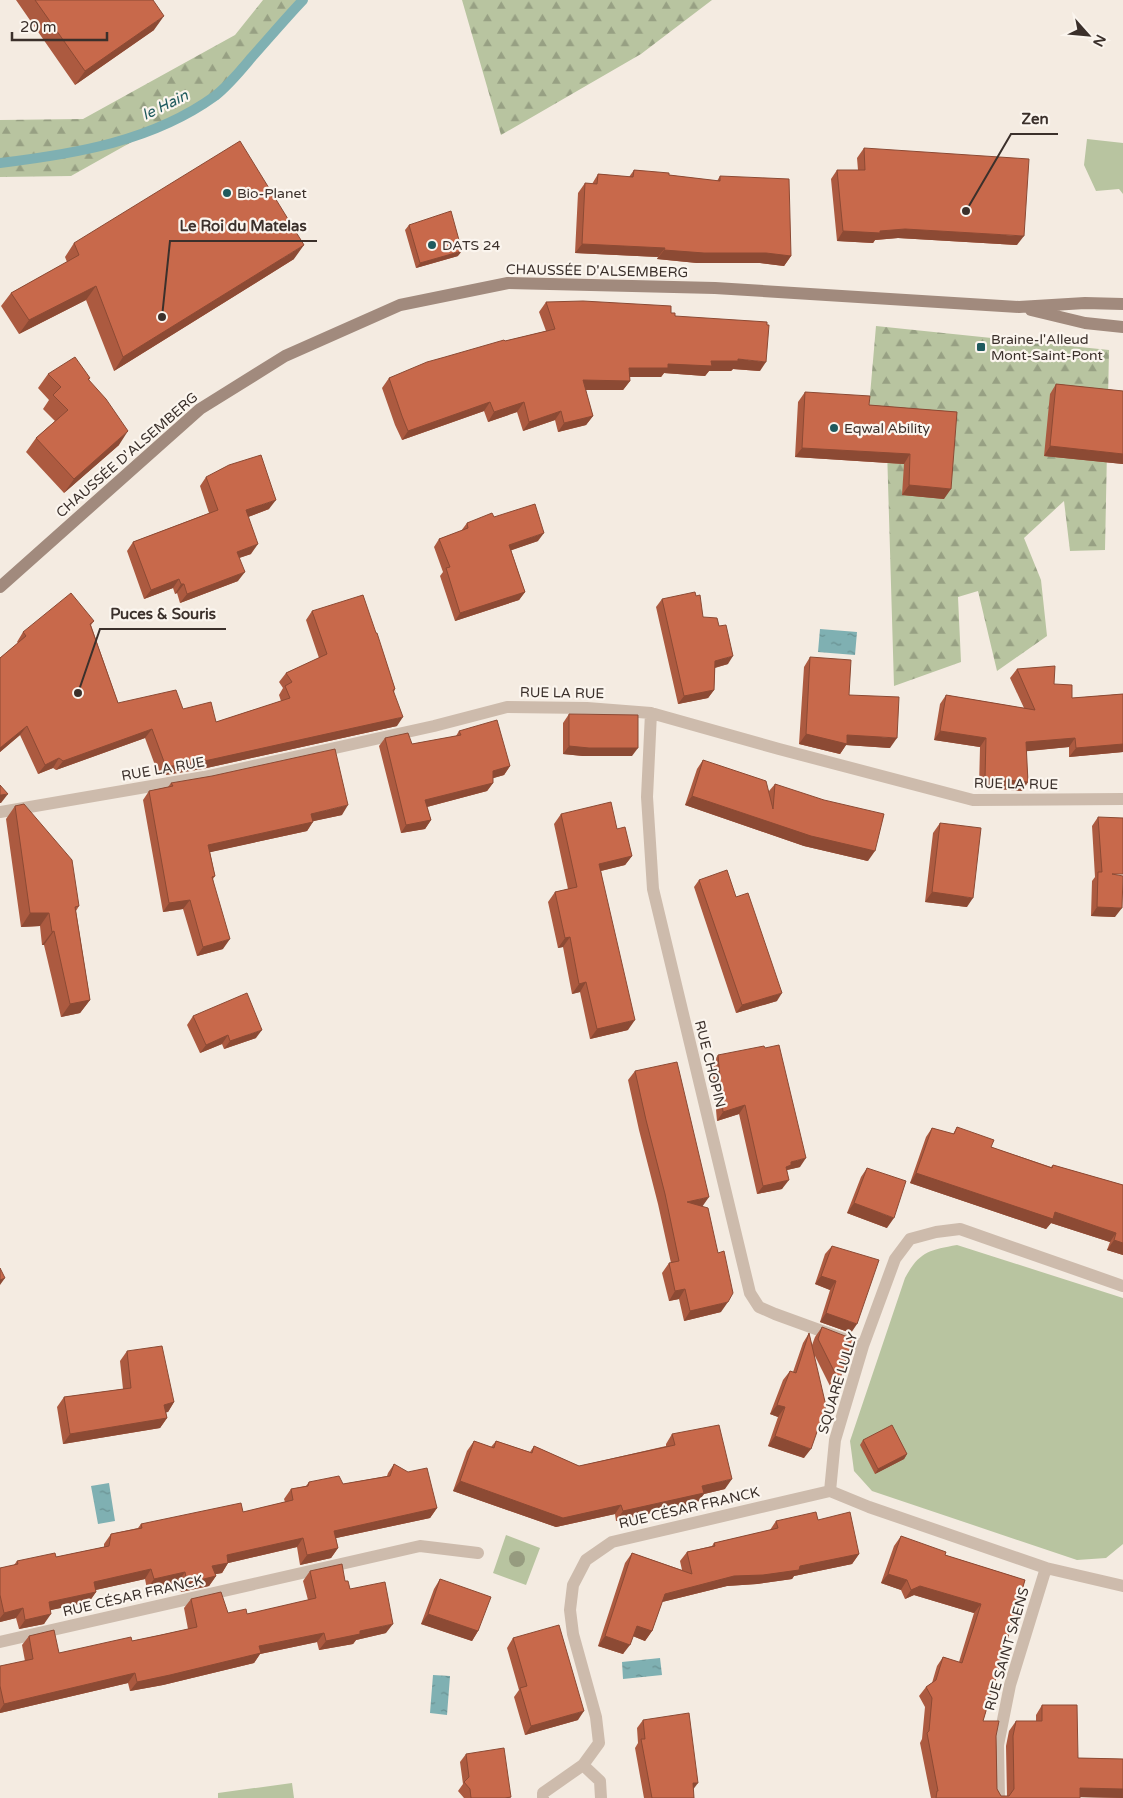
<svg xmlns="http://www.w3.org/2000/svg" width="1123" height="1798" viewBox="0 0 1123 1798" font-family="'Varela Round',sans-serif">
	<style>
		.grass { fill: #b8c4a0 }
		.forest { fill: url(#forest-firs) }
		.water { fill: url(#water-ripples) }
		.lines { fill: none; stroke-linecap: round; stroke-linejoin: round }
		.stream { stroke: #7fb0b2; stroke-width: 10 }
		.street { stroke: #cdbbac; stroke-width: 12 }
		.secondary { stroke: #a18a7d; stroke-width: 12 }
		.tree { fill: #969b7f }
		.wall { fill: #ac5a40 }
		.shaded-wall { fill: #8c4a34 }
		.building { fill: #c8694b; stroke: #8c4a34 }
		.poi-dot { fill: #1f5a5e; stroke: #fbf5ee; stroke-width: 2 }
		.labels { text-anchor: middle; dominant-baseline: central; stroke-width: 4.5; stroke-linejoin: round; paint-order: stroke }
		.poi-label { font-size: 14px; fill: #3b302b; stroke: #fbf5ee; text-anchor: start }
		.street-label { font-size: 14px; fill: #3b302b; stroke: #fbf5ee }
		.water-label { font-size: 15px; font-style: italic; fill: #1f5a5e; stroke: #fbf5ee }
		.leader { fill: none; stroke: #3b302b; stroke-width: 2 }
		.callout-dot { fill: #3b302b; stroke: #fbf5ee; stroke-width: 2 }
		.callout-label { font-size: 15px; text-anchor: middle; font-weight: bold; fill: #3b302b; stroke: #fbf5ee; stroke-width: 4.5; stroke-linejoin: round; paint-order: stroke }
	</style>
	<defs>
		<pattern id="forest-firs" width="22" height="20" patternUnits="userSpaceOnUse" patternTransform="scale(1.25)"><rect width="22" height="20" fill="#b8c4a0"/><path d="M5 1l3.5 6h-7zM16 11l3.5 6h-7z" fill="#97a083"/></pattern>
		<pattern id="water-ripples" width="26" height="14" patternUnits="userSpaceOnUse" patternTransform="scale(1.25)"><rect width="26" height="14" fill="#7fb0b2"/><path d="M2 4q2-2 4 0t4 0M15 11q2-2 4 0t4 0" fill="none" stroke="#699091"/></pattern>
	</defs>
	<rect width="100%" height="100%" fill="#f4ebe1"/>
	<!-- grass -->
	<path class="grass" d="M 1087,139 L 1123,143 L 1123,194 L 1119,189 L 1096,191 L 1084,165 Z
		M 957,1245 L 1123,1298 L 1123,1544 L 1106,1558 L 1077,1560 L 872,1491 L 854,1471 L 850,1441 L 905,1278 C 919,1252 929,1250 957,1245 Z
		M 506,1535 L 540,1548 L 526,1585 L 493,1573 Z
		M 292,1783 L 294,1798 L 218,1798 L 218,1793 Z"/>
	<!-- forest -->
	<path class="forest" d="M 263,0 L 299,0 L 210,98 L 71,176 L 0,177 L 0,120 L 83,119 L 235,35 Z
		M 462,0 L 712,0 L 641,54 L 501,135 Z
		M 876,326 L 1109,350 L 1105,550 L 1070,551 L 1064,501 L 1024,538 L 1041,580 L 1047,636 L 997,671 L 978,591 L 958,597 L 961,662 L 894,686 L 887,449 L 869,407 Z"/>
	<!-- water -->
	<path class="water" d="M 820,629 L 857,632 L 855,655 L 818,652 Z
		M 109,1483 L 115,1521 L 98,1524 L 91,1486 Z
		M 660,1658 L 662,1675 L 623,1679 L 622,1662 Z
		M 433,1675 L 450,1676 L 447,1715 L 430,1713 Z"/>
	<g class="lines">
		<!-- stream -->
		<path class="stream" d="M 0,163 C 75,154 153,141 215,96 C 229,85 241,70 252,57 C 269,38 285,19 303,0"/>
		<!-- street -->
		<path class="street" d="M 651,713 L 647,797 L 653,889 L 750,1293 L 759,1307 L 775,1314 L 863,1346
			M 0,812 L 204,777 L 434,726 L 507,707 L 587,708 L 651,713 L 779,749 L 973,800 L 1123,799
			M 1123,1286 L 960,1229 L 936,1232 L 910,1239 L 895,1259 L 863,1346 L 835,1440 L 830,1491 L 869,1507 L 1046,1568 L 1123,1586
			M 0,1642 L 420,1546 L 478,1553
			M 583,1765 L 600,1781 L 601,1798
			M 543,1798 L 543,1793 L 583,1765 L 599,1743 L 596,1717 L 573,1634 L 570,1610 L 573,1585 L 586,1560 L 612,1542 L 830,1491
			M 999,1798 L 998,1745 L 1010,1685 L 1046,1568"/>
		<!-- secondary -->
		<path class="secondary" d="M 1031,310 L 1085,323 L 1123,327
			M 0,587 L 200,409 L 285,356 L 400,305 L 508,283 L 715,288 L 1019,307 L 1085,303 L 1123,304"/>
	</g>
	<!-- trees -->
	<circle class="tree" cx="517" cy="1559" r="8"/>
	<!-- wall -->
	<path class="wall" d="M 16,0 L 153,0 L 154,30 L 75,85 Z
		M 864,148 L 1017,245 L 898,238 L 875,240 L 873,243 L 837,241 L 831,179 L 837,170 L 858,170 L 857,158 Z
		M 634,170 L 669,175 L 717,181 L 720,176 L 791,256 L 784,266 L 760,263 L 697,263 L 657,259 L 658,257 L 575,253 L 578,193 L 585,183 L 592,184 L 598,174 L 629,177 Z
		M 409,225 L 458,256 L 416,268 L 405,230 Z
		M 74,243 L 294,259 L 114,371 L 86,300 L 19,334 L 1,306 L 11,293 L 67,262 L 65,257 Z
		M 546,302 L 671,313 L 760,371 L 733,369 L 731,371 L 709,371 L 705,376 L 664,373 L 661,377 L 630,377 L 630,381 L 623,390 L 585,390 L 593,416 L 586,425 L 558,432 L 555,420 L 523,431 L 517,412 L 488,422 L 484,411 L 402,440 L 395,425 L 382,388 L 389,378 L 505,341 L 546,331 L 539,312 Z
		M 48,374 L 90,378 L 89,380 L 119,445 L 64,493 L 26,452 L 36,438 L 55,421 L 43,409 L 49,400 L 38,388 Z
		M 1056,384 L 1123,391 L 1123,464 L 1044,456 L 1050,394 Z
		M 805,392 L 869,405 L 957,412 L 944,499 L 902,495 L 904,464 L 795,457 L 798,402 Z
		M 206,477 L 269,509 L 248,517 L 251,554 L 239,558 L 238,581 L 180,603 L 177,593 L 175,594 L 173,588 L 144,599 L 127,551 L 133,542 L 209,513 L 200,486 Z
		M 494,517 L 538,541 L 511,550 L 525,592 L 519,600 L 455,621 L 440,576 L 443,572 L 434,547 L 439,539 L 461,531 L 467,523 Z
		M 662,599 L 703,617 L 728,664 L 715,668 L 714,690 L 708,698 L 678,704 L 656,607 Z
		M 312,611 L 376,633 L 395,689 L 394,692 L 397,726 L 202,769 L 159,776 L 145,738 L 56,770 L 53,768 L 38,774 L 20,735 L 0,752 L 0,658 L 18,643 L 17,642 L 23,632 L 94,621 L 91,625 L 118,703 L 183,709 L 216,722 L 281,701 L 279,695 L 283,688 L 279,682 L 286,673 L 319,658 L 306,620 Z
		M 810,657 L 849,695 L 890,748 L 846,745 L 840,754 L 799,744 L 804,667 Z
		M 1017,669 L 1054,684 L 1072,698 L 1123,694 L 1123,752 L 1069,757 L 1069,747 L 1026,751 L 1028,782 L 1022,791 L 979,787 L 980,747 L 934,740 L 940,704 L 946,695 L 1024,708 L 1010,678 Z
		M 569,714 L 632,756 L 583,756 L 563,754 L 563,723 Z
		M 459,731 L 510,766 L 504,775 L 493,778 L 493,783 L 487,791 L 427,807 L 431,820 L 425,829 L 401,833 L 379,746 L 385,738 L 412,744 L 456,736 Z
		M 703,760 L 769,791 L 775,784 L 868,861 L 804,846 L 685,805 L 697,769 Z
		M 171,783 L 342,815 L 313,821 L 307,831 L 210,852 L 215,876 L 213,879 L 223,949 L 197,956 L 183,909 L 163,912 L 143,800 L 149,791 L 168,787 Z
		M 15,806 L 79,906 L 76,911 L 90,1000 L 80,1013 L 61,1017 L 44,945 L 42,945 L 40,926 L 21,927 L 6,819 Z
		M 561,814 L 617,829 L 632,856 L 625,865 L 601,871 L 628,1030 L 590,1039 L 580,992 L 572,994 L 563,947 L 558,948 L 548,902 L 555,892 L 568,889 L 554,824 Z
		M 1098,817 L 1115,917 L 1091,916 L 1092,881 L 1095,877 L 1092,826 Z
		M 940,823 L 967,907 L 925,902 L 933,833 Z
		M 699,880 L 736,897 L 777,1001 L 736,1013 L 694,887 Z
		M 193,1016 L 256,1038 L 224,1049 L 222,1044 L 200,1053 L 187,1025 Z
		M 718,1055 L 800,1167 L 787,1170 L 782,1189 L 757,1194 L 739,1114 L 717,1121 L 712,1064 Z
		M 635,1071 L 702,1207 L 721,1312 L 684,1321 L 679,1299 L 669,1301 L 662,1273 L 669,1263 L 671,1263 L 658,1204 L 639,1130 L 628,1080 Z
		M 957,1127 L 991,1147 L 1051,1167 L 1053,1165 L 1123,1185 L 1123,1255 L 1107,1250 L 1110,1242 L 1051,1223 L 1046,1229 L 910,1183 L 926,1137 L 932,1128 L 953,1134 Z
		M 867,1168 L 887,1228 L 847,1213 L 861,1177 Z
		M 832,1246 L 851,1333 L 820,1322 L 830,1290 L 815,1284 L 825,1254 Z
		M 822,1327 L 839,1381 L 832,1390 L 815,1356 L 804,1458 L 768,1446 L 778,1417 L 770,1414 L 783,1380 L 790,1371 L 793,1372 L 803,1343 L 809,1333 L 812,1345 L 815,1337 Z
		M 127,1351 L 174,1402 L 168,1412 L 166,1412 L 167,1418 L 160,1428 L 63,1444 L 57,1407 L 64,1397 L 123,1389 L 120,1361 Z
		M 672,1434 L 725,1489 L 704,1494 L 697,1503 L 616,1521 L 615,1514 L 556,1527 L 453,1491 L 467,1451 L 474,1441 L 491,1447 L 496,1441 L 530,1452 L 534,1446 L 579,1466 L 666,1446 L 666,1444 Z
		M 863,1440 L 907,1454 L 904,1459 L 875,1474 L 860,1445 Z
		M 394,1464 L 437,1508 L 430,1518 L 336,1538 L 338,1548 L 331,1558 L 300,1565 L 297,1547 L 228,1563 L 222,1573 L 215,1574 L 216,1576 L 209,1586 L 181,1592 L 178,1582 L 147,1589 L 145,1579 L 95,1590 L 96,1592 L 89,1602 L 50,1610 L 44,1624 L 19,1629 L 16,1618 L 0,1622 L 0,1568 L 14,1565 L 17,1561 L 56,1557 L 104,1547 L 104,1544 L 111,1534 L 138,1528 L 141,1524 L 243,1512 L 285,1502 L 284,1499 L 291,1489 L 306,1486 L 309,1482 L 343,1484 L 387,1476 L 388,1473 Z
		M 818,1520 L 859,1554 L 852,1564 L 794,1576 L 792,1579 L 757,1584 L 727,1586 L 662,1602 L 652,1631 L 645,1641 L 633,1636 L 623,1654 L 598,1646 L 625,1563 L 632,1553 L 682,1570 L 680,1561 L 687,1552 L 712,1546 L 714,1543 L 770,1530 L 776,1521 Z
		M 901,1536 L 945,1555 L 1025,1580 L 983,1721 L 996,1736 L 997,1789 L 1001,1796 L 1007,1796 L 1006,1746 L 1009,1731 L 1016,1721 L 1036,1721 L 1036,1715 L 1042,1705 L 1078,1758 L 1123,1759 L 1123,1798 L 1080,1797 L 1080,1798 L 931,1798 L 920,1743 L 922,1739 L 925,1707 L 919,1696 L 926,1687 L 932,1683 L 937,1666 L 943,1657 L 959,1662 L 974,1613 L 914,1595 L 905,1599 L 901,1590 L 881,1583 L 894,1546 Z
		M 310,1571 L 345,1581 L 350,1589 L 386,1633 L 356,1640 L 353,1644 L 319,1650 L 317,1642 L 260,1654 L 254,1663 L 163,1685 L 130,1691 L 128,1683 L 0,1713 L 0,1666 L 25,1661 L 22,1645 L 29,1636 L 59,1653 L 132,1641 L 188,1629 L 184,1608 L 191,1599 L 228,1613 L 247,1614 L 308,1600 L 303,1581 Z
		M 440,1579 L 478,1631 L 472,1641 L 421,1624 L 434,1589 Z
		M 513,1638 L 578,1720 L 525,1735 L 514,1697 L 519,1690 L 507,1648 Z
		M 643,1720 L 693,1790 L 694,1798 L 644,1798 L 635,1748 L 638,1743 L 637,1728 Z
		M 466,1754 L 511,1797 L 510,1798 L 464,1798 L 458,1791 L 463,1784 L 460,1762 Z"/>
	<!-- shaded-wall -->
	<path class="shaded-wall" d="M 164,16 L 154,30 L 75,85 L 85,71 Z
		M 905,229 L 1024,236 L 1017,245 L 898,238 L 875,240 L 873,243 L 837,241 L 843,231 L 880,231 Z
		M 582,244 L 665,248 L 658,257 L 575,253 Z
		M 304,245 L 294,259 L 114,371 L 123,357 Z
		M 664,250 L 766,253 L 791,256 L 784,266 L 760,263 L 697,263 L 657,259 Z
		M 462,251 L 458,256 L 416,268 L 420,263 Z
		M 96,286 L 86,300 L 19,334 L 29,320 Z
		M 738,359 L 766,362 L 760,371 L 733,369 L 731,371 L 709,371 L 705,376 L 664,373 L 661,377 L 623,377 L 629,368 L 668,364 Z
		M 583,380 L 630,381 L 623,390 L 576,390 Z
		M 490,402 L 484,411 L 402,440 L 408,431 Z
		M 524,402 L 517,412 L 488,422 L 494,412 Z
		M 561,411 L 555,420 L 523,431 L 529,422 Z
		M 593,416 L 586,425 L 558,432 L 564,423 Z
		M 128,431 L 119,445 L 64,493 L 74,479 Z
		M 1050,446 L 1123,454 L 1123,464 L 1044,456 Z
		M 802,448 L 910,454 L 904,464 L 795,457 Z
		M 909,485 L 951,489 L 944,499 L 902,495 Z
		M 276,500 L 269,509 L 240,520 L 246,510 Z
		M 544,533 L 538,541 L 504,553 L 509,545 Z
		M 258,544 L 251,554 L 230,561 L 237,552 Z
		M 245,572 L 238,581 L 180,603 L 187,594 Z
		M 179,579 L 173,588 L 144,599 L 151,590 Z
		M 181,584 L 184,584 L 177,593 L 175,594 Z
		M 525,592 L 519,600 L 455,621 L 460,613 Z
		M 733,656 L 728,664 L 710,669 L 715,661 Z
		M 714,690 L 708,698 L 678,704 L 684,696 Z
		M 403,717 L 397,726 L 202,769 L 159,776 L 166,767 Z
		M 27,726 L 20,735 L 0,752 L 0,748 Z
		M 152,729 L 145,738 L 56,770 L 63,761 Z
		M 940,731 L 986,738 L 980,747 L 934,740 Z
		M 806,734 L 847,735 L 897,738 L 890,748 L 846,745 L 840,754 L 799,744 Z
		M 1075,738 L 1069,747 L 1019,752 L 1026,742 Z
		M 1123,744 L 1123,752 L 1069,757 L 1076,748 Z
		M 569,746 L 638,748 L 632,756 L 583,756 L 563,754 Z
		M 59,758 L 53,768 L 38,774 L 45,765 Z
		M 510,766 L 504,775 L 487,780 L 493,771 Z
		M 985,778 L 1028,782 L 1022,791 L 979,787 Z
		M 493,783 L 487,791 L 419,809 L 425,800 Z
		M 8,794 L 1,803 L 0,803 L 0,795 Z
		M 692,796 L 875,851 L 868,861 L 804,846 L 685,805 Z
		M 348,805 L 342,815 L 305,823 L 311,814 Z
		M 431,820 L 425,829 L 401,833 L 406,825 Z
		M 313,822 L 307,831 L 202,854 L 208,845 Z
		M 632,856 L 625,865 L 592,873 L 599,864 Z
		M 932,892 L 973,898 L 967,907 L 925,902 Z
		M 190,900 L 183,909 L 163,912 L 169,903 Z
		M 1097,907 L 1122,908 L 1115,917 L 1091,916 Z
		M 30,913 L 49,913 L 40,926 L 21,927 Z
		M 54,931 L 44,945 L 42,945 L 52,932 Z
		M 570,937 L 563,947 L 558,948 L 565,938 Z
		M 230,939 L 223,949 L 197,956 L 203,947 Z
		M 586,982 L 580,992 L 572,994 L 579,984 Z
		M 782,993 L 777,1001 L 736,1013 L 742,1005 Z
		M 90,1000 L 80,1013 L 61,1017 L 70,1004 Z
		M 635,1020 L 628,1030 L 590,1039 L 597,1029 Z
		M 262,1030 L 256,1038 L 224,1049 L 230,1041 Z
		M 228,1035 L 222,1044 L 200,1053 L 206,1045 Z
		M 745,1105 L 739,1114 L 717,1121 L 723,1112 Z
		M 806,1158 L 800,1167 L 787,1170 L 785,1174 L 786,1167 L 791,1162 Z
		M 916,1173 L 1055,1212 L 1116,1233 L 1110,1242 L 1051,1223 L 1046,1229 L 910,1183 Z
		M 789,1180 L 782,1189 L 757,1194 L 763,1186 Z
		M 709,1197 L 702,1207 L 687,1202 Z
		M 854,1203 L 894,1218 L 887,1228 L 847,1213 Z
		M 1114,1240 L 1123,1243 L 1123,1255 L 1107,1250 Z
		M 821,1276 L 836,1281 L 830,1290 L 815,1284 Z
		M 5,1278 L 0,1285 L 0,1280 Z
		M 685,1289 L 679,1299 L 669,1301 L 675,1291 Z
		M 728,1302 L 721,1312 L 684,1321 L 690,1311 Z
		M 826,1313 L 857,1324 L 851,1333 L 820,1322 Z
		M 174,1402 L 168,1412 L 157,1415 L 164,1405 Z
		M 777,1405 L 785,1407 L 778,1417 L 770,1414 Z
		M 167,1418 L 160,1428 L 63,1444 L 70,1434 Z
		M 775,1436 L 811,1449 L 804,1458 L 768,1446 Z
		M 907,1454 L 904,1459 L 875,1474 L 878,1469 Z
		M 732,1479 L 725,1489 L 704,1494 L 697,1503 L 616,1521 L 623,1511 L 702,1486 Z
		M 460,1481 L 621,1505 L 615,1514 L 556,1527 L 453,1491 Z
		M 437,1508 L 430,1518 L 327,1540 L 334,1531 Z
		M 303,1538 L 297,1547 L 220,1565 L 227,1555 Z
		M 338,1548 L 331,1558 L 300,1565 L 307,1555 Z
		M 859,1554 L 852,1564 L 794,1576 L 792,1579 L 757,1584 L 727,1586 L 658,1603 L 665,1594 L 734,1576 L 800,1566 Z
		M 228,1563 L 222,1573 L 206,1576 L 212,1566 Z
		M 151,1569 L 145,1579 L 87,1592 L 94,1582 Z
		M 185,1572 L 178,1582 L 147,1589 L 154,1579 Z
		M 888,1574 L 907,1580 L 901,1590 L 881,1583 Z
		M 216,1576 L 209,1586 L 181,1592 L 187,1583 Z
		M 920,1586 L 981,1604 L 974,1613 L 914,1595 L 905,1599 L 911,1590 Z
		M 96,1592 L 89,1602 L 42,1612 L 49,1602 Z
		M 23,1608 L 16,1618 L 0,1622 L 0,1618 L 4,1613 Z
		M 51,1614 L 44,1624 L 19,1629 L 25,1620 Z
		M 428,1614 L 478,1631 L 472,1641 L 421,1624 Z
		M 393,1624 L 386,1633 L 356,1640 L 353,1644 L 319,1650 L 326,1641 L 360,1631 Z
		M 637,1626 L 652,1631 L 645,1641 L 630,1635 Z
		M 324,1633 L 317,1642 L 260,1654 L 254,1663 L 163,1685 L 130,1691 L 137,1682 L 259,1646 Z
		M 605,1636 L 630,1645 L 623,1654 L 598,1646 Z
		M 135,1673 L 128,1683 L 0,1713 L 0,1710 L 4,1704 Z
		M 584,1711 L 578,1720 L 525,1735 L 531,1726 Z
		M 693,1783 L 698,1783 L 692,1791 Z
		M 1080,1788 L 1123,1789 L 1123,1798 L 1073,1797 Z"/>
	<!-- building -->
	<path class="building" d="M 35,0 L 153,0 L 164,16 L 85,71 Z
		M 240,141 L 304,245 L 123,357 L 96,286 L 29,320 L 11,293 L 79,255 L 74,243 Z
		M 864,148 L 1029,159 L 1024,236 L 905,229 L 880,231 L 880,233 L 843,231 L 837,170 L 865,170 Z
		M 634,170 L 669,173 L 669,175 L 720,181 L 720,176 L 789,179 L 791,256 L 766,253 L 704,253 L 664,250 L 665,248 L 582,244 L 585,183 L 597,184 L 598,174 L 633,177 Z
		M 451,211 L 462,251 L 420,263 L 409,225 Z
		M 583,301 L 671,306 L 671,313 L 675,313 L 675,316 L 767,322 L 767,325 L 769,325 L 766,362 L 738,359 L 738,361 L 711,361 L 712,366 L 668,364 L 668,368 L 629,368 L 630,381 L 583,380 L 593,416 L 564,423 L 561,411 L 529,422 L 524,402 L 494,412 L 490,402 L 408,431 L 402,416 L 389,378 L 427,362 L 445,357 L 504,340 L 505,341 L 555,329 L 546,302 Z
		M 75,357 L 90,378 L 88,379 L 106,399 L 128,431 L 74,479 L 36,438 L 68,410 L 53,395 L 61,387 L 48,374 Z
		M 1056,384 L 1123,391 L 1123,454 L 1050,446 Z
		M 805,392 L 870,396 L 869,405 L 957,412 L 951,489 L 909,485 L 910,454 L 802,448 Z
		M 261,455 L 276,500 L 246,510 L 258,544 L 237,552 L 245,572 L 187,594 L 184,584 L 181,584 L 179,579 L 151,590 L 133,542 L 218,510 L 206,477 L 229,465 Z
		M 535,504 L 544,533 L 509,545 L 525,592 L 460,613 L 446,568 L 450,567 L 439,539 L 468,528 L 467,523 L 492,513 L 494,517 Z
		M 695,592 L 696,596 L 700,595 L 703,617 L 717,618 L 719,626 L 726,625 L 733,656 L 715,661 L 714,690 L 684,696 L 662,599 Z
		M 71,593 L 94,621 L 90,624 L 118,703 L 176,690 L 183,709 L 211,702 L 216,722 L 290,698 L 285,686 L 292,682 L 286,673 L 327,654 L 312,611 L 363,595 L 376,633 L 377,633 L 395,689 L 393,690 L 403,717 L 209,760 L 166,767 L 152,729 L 63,761 L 59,758 L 45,765 L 27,726 L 0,748 L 0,658 L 26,636 L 23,632 Z
		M 810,657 L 851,660 L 849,695 L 899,697 L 897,738 L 847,735 L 847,744 L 806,734 Z
		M 1055,666 L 1054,684 L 1072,685 L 1072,698 L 1123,694 L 1123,744 L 1076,748 L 1075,738 L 1026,742 L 1028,782 L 985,778 L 986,738 L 940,731 L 946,695 L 1035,710 L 1017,669 Z
		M 569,714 L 638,715 L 638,748 L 589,748 L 569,746 Z
		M 497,720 L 510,766 L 493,771 L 493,783 L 425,800 L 431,820 L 406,825 L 385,738 L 408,733 L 412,744 L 461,735 L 459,731 Z
		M 335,749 L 348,805 L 311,814 L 313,822 L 208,845 L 215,876 L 212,877 L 230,939 L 203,947 L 190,900 L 169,903 L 149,791 L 173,786 L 171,783 L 212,776 Z
		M 703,760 L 766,781 L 773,809 L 775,784 L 824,800 L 884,814 L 875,851 L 811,836 L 692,796 Z
		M 0,785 L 8,794 L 0,795 Z
		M 611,802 L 617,829 L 625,827 L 632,856 L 599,864 L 635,1020 L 597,1029 L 586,982 L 579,984 L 570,937 L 565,938 L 555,892 L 577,887 L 561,814 Z
		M 24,804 L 72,860 L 79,906 L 75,907 L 90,1000 L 70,1004 L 54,931 L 52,932 L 49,913 L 30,913 L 15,806 Z
		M 1098,817 L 1123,818 L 1123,874 L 1112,874 L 1123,876 L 1122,908 L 1097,907 L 1098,872 L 1102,872 Z
		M 940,823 L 981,828 L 973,898 L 932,892 Z
		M 727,870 L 736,897 L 748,893 L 782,993 L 742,1005 L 699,880 Z
		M 247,993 L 262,1030 L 230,1041 L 228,1035 L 206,1045 L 193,1016 Z
		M 779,1045 L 806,1158 L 791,1162 L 791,1165 L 786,1167 L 789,1180 L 763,1186 L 745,1105 L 723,1112 L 718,1055 L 764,1046 L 765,1048 Z
		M 677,1062 L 709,1197 L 687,1202 L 708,1208 L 718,1253 L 724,1251 L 733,1293 L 728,1302 L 690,1311 L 685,1289 L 675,1291 L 669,1263 L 679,1261 L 665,1194 L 646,1120 L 635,1071 Z
		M 957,1127 L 994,1140 L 991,1147 L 1052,1168 L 1053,1165 L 1123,1185 L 1123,1243 L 1114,1240 L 1116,1233 L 1055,1212 L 1053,1219 L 916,1173 L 932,1128 L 954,1134 Z
		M 867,1168 L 906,1181 L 894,1218 L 854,1203 Z
		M 832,1246 L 879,1260 L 857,1324 L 826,1313 L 836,1281 L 821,1276 Z
		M 0,1268 L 5,1278 L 0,1280 Z
		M 822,1327 L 853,1339 L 839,1381 L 818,1339 Z
		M 809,1333 L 826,1406 L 811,1449 L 775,1436 L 785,1407 L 777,1405 L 790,1371 L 796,1373 Z
		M 162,1346 L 174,1402 L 164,1405 L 167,1418 L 70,1434 L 64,1397 L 131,1388 L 127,1351 Z
		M 719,1425 L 732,1479 L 702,1486 L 704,1493 L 623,1511 L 621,1505 L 563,1518 L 460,1481 L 474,1441 L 494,1448 L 496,1441 L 532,1453 L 534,1446 L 579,1466 L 675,1445 L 672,1434 Z
		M 892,1425 L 907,1454 L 878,1469 L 863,1440 Z
		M 394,1464 L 408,1472 L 427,1468 L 437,1508 L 334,1531 L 338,1548 L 307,1555 L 303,1538 L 227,1555 L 228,1563 L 212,1566 L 216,1576 L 187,1583 L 185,1572 L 154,1579 L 151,1569 L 94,1582 L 96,1592 L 49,1602 L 51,1614 L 25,1620 L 23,1608 L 4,1613 L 0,1595 L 0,1568 L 18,1564 L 17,1561 L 55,1553 L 56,1557 L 109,1546 L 111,1534 L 142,1528 L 141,1524 L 241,1503 L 243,1512 L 293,1500 L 291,1489 L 308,1486 L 309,1482 L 339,1476 L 343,1484 L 390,1476 Z
		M 816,1512 L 818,1520 L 850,1512 L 859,1554 L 800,1566 L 799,1570 L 763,1575 L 734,1576 L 665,1594 L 652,1631 L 637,1626 L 630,1645 L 605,1636 L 632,1553 L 692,1574 L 687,1552 L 715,1546 L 714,1543 L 778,1528 L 776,1521 Z
		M 901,1536 L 946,1552 L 945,1555 L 1025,1580 L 983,1721 L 999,1721 L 996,1736 L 997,1789 L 1001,1796 L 1009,1796 L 1014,1789 L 1013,1736 L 1016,1721 L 1042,1721 L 1042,1705 L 1077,1705 L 1078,1758 L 1123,1759 L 1123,1789 L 1080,1788 L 1080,1798 L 936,1798 L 937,1791 L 938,1791 L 927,1733 L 929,1731 L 932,1698 L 926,1687 L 936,1680 L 943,1657 L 962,1663 L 981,1604 L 920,1586 L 911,1590 L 907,1580 L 888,1574 Z
		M 342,1564 L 345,1581 L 348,1581 L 350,1589 L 385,1582 L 393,1624 L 360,1631 L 360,1634 L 326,1641 L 324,1633 L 259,1646 L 261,1653 L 170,1675 L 137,1682 L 135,1673 L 4,1704 L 0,1686 L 0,1666 L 33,1659 L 29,1636 L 54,1630 L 59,1653 L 131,1637 L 132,1641 L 161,1635 L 197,1627 L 191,1599 L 221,1592 L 228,1613 L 246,1609 L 247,1614 L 316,1598 L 310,1571 Z
		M 440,1579 L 491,1597 L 478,1631 L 428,1614 Z
		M 559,1625 L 584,1711 L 531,1726 L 520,1688 L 527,1686 L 513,1638 Z
		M 689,1713 L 698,1783 L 693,1783 L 694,1798 L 652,1798 L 641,1739 L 645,1739 L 643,1720 Z
		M 504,1748 L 511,1797 L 505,1798 L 471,1798 L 470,1789 L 464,1782 L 469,1777 L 466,1754 Z"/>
	<!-- markers -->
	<g class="poi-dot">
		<circle cx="227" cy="193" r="5"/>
		<circle cx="432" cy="245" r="5"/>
		<rect x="976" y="342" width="10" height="10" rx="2.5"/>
		<circle cx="834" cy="428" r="5"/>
	</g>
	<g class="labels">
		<!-- poi labels -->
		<g class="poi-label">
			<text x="237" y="193">Bio-Planet</text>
			<text x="442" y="245">DATS 24</text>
			<text x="991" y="339">Braine-l'Alleud<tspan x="991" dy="16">Mont-Saint-Pont</tspan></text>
			<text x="844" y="428">Eqwal Ability</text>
		</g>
		<!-- street labels -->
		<g class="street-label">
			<text transform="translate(597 271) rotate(1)">CHAUSSÉE D'ALSEMBERG</text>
			<text transform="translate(127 455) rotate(-41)">CHAUSSÉE D'ALSEMBERG</text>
			<text transform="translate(562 693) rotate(1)">RUE LA RUE</text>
			<text transform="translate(163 769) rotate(-10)">RUE LA RUE</text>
			<text transform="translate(1016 784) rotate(1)">RUE LA RUE</text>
			<text transform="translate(710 1064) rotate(76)">RUE CHOPIN</text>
			<text transform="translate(838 1383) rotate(-73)">SQUARE LULLY</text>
			<text transform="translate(689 1508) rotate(-13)">RUE CÉSAR FRANCK</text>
			<text transform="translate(133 1596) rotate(-13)">RUE CÉSAR FRANCK</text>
			<text transform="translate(1007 1649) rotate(-74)">RUE SAINT SAENS</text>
		</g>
		<!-- water labels -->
		<g class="water-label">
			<text transform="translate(165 105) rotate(-26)">le Hain</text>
		</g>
	</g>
	<!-- callouts -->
	<path class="leader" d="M966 211L1011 134H1058M162 317L170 241H317M78 693L100 629H226"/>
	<g class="callout-dot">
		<circle cx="966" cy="211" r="5"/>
		<circle cx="162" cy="317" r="5"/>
		<circle cx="78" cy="693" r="5"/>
	</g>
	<g class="callout-label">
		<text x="1035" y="124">Zen</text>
		<text x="243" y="231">Le Roi du Matelas</text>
		<text x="163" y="619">Puces &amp; Souris</text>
	</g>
	<!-- north arrow -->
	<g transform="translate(1088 35) rotate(117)" stroke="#fbf5ee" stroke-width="4" paint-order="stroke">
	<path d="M0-4L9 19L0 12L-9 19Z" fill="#3b302b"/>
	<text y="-8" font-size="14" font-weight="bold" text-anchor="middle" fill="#3b302b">N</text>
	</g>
	<!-- scale -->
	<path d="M12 32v8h95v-8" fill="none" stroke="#3b302b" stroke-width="2.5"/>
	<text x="20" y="32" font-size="15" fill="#3b302b" stroke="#fbf5ee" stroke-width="4" paint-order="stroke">20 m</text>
</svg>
